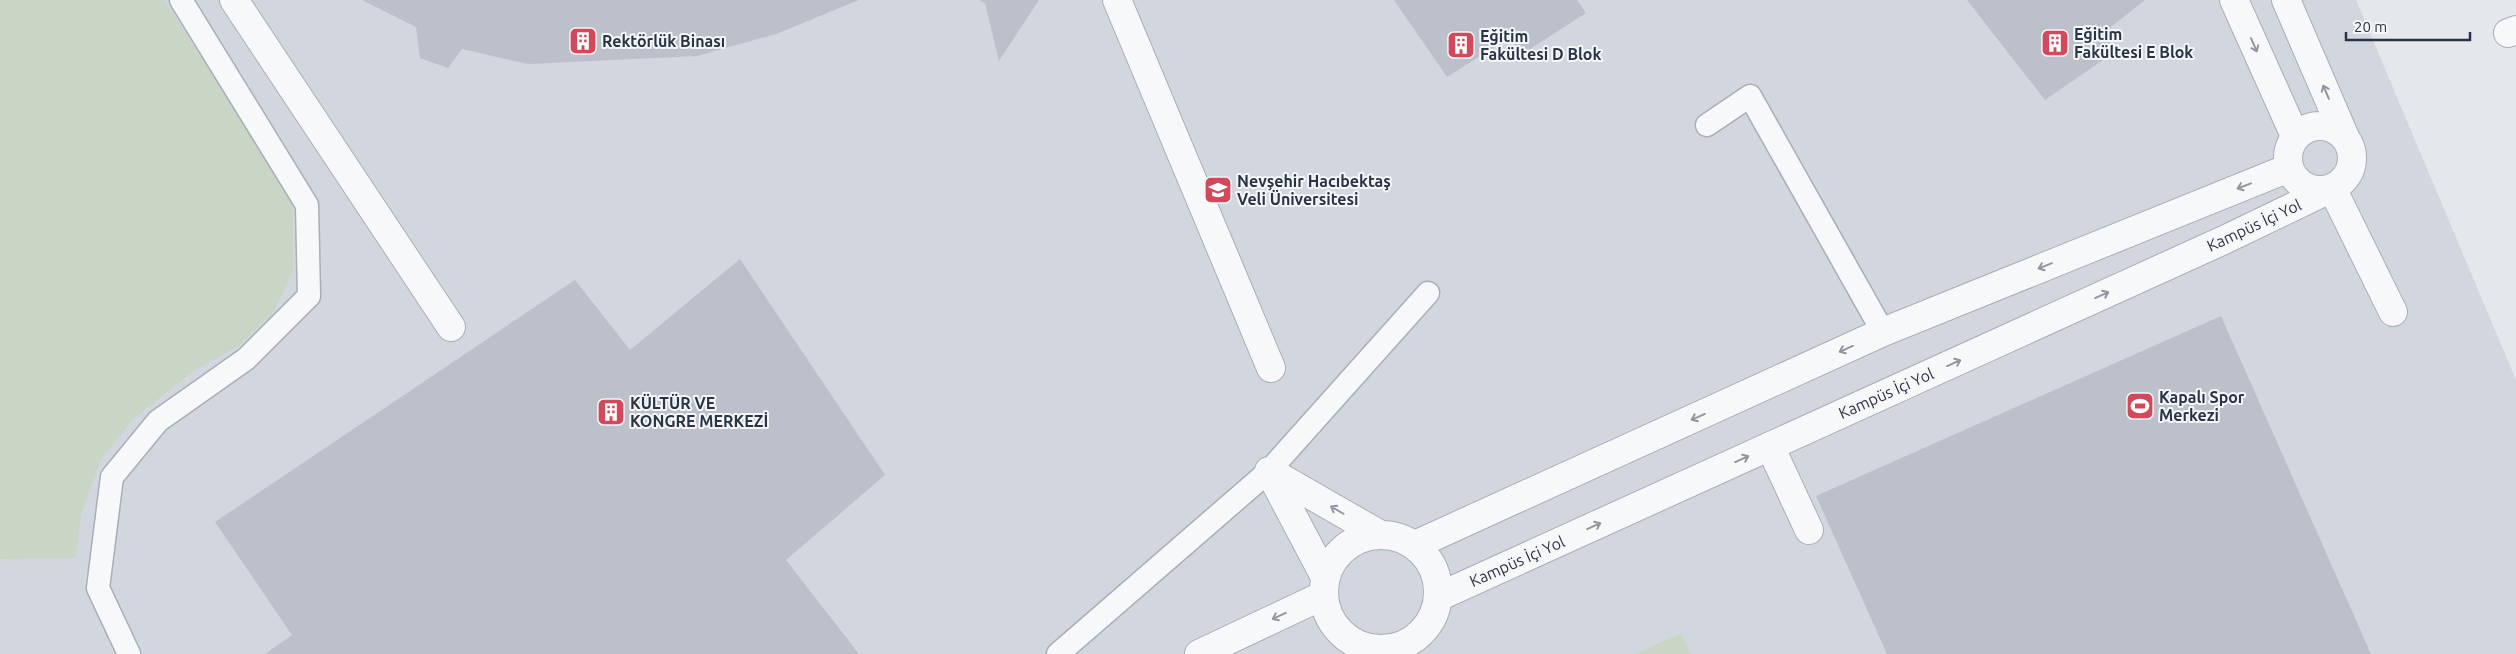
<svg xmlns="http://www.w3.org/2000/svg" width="2516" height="654" viewBox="0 0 2516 654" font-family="Ubuntu,sans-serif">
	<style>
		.built { fill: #d2d6de }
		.green { fill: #c9d6c5 }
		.building { fill: #bbc0ca }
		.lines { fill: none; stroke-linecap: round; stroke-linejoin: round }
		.service-casing { stroke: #a9aeb7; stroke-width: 25 }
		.pedestrian-casing { stroke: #a9aeb7; stroke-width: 30 }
		.minor-casing { stroke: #a9aeb7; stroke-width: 30 }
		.service { stroke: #f7f8fa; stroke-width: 22 }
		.pedestrian { stroke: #f7f8fa; stroke-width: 28 }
		.minor { stroke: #f7f8fa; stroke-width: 28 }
		.oneway { stroke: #9196a0 }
		.labels { text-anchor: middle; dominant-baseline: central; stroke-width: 4; stroke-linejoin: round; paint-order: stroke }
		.poi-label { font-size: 16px; font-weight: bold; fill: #2b3445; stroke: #f4f6f9; text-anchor: start }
		.street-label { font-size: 16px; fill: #2b3445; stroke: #f4f6f9 }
	</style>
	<rect width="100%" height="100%" fill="#e4e7ec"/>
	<!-- built -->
	<path class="built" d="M 0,0 L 2356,0 L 2516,380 L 2516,654 L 0,654 Z"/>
	<!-- green -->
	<path class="green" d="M 0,0 L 164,0 L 293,199 L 293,271 L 273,313 L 240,345 L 192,372 L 132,420 L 100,461 L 81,515 L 76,558 L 0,559 Z
		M 1681,633 L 1691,654 L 1635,654 Z"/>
	<!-- building -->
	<path class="building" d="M 362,0 L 859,0 L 776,34 L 697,56 L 528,64 L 462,49 L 448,68 L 420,58 L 416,27 Z
		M 979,0 L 1039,0 L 999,61 L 985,3 Z
		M 1394,0 L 1577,0 L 1586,13 L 1522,54 L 1510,37 L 1447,77 Z
		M 1967,0 L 2145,0 L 2102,34 L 2116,51 L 2045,100 Z
		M 740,259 L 885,475 L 786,560 L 859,654 L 265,654 L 292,635 L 215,522 L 575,280 L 630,350 Z
		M 2221,316 L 2371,654 L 1887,654 L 1816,496 Z"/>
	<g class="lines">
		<defs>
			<path id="service" d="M 1707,125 L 1750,96 L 1883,332
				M 129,654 L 98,588 L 112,477 L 158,421 L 246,359 L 309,296 L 307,205 L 181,0
				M 1058,654 L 1269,471 L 1428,293"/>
			<path id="pedestrian" d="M 234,0 L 451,327
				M 1117,0 L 1271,368"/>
			<path id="minor" d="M 2234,0 L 2295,136
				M 2286,0 L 2345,137
				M 2508,33 L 2516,30
				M2288 158a32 32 0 1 1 64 0a32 32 0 1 1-64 0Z
				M 1770,446 L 1809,530
				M 1269,471 L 1379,534
				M 1269,471 L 1325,577
				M1324 592a57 57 0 1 1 114 0a57 57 0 1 1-114 0Z
				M 1415,545 L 1883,332 L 2289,168
				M 1438,597 L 2224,240 L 2332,188 L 2393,312
				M 1199,654 L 1324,595"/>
		</defs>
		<!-- service casing -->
		<use href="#service" class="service-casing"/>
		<!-- pedestrian casing -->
		<use href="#pedestrian" class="pedestrian-casing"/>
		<!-- minor casing -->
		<use href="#minor" class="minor-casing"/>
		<!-- service -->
		<use href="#service" class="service"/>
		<!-- pedestrian -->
		<use href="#pedestrian" class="pedestrian"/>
		<!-- minor -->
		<use href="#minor" class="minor"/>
	</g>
	<!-- one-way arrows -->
	<defs><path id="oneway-shaft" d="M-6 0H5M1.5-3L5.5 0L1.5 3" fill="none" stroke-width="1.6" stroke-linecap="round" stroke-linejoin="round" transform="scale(1.25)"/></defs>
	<g class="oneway">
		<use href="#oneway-shaft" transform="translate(2254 45) rotate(66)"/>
		<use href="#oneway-shaft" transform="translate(2326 92) rotate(-113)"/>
		<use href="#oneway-shaft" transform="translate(2244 186) rotate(159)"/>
		<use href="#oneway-shaft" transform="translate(2045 266) rotate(158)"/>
		<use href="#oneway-shaft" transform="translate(2102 295) rotate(-24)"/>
		<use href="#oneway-shaft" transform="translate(1846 349) rotate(156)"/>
		<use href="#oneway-shaft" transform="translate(1954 363) rotate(-24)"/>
		<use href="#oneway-shaft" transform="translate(1698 417) rotate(156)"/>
		<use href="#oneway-shaft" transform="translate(1742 459) rotate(-24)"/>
		<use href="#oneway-shaft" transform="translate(1337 510) rotate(-150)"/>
		<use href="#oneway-shaft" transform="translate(1594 526) rotate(-24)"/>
		<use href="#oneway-shaft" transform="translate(1279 616) rotate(155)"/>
	</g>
	<!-- icons -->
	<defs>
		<symbol id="building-square" viewBox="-11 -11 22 22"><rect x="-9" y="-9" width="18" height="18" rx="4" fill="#d1495b" stroke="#f4f6f9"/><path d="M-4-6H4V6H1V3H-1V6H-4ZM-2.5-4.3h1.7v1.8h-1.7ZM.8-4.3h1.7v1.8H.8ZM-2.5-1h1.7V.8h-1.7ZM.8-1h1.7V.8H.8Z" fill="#fff"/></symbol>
		<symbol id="university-square" viewBox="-11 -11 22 22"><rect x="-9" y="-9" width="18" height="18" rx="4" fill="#d1495b" stroke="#f4f6f9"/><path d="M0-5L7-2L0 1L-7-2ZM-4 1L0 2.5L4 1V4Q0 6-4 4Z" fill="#fff"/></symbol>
		<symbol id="stadium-square" viewBox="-11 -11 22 22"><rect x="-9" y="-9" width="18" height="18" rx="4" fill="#d1495b" stroke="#f4f6f9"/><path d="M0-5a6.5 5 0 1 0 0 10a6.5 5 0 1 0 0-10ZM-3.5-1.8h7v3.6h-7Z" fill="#fff"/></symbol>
	</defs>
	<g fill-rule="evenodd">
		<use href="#building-square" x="567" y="25" width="32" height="32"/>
		<use href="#building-square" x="2039" y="27" width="32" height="32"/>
		<use href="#building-square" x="1445" y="29" width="32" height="32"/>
		<use href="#university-square" x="1202" y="174" width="32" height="32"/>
		<use href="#stadium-square" x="2124" y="390" width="32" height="32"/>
		<use href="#building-square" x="595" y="396" width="32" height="32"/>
	</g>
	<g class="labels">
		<!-- poi labels -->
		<g class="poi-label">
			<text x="2074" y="34">Eğitim<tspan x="2074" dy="18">Fakültesi E Blok</tspan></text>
			<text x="1480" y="36">Eğitim<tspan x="1480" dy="18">Fakültesi D Blok</tspan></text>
			<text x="602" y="41">Rektörlük Binası</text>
			<text x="1237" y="181">Nevşehir Hacıbektaş<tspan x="1237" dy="18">Veli Üniversitesi</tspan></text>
			<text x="2159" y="397">Kapalı Spor<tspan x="2159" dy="18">Merkezi</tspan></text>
			<text x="630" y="403">KÜLTÜR VE<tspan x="630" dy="18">KONGRE MERKEZİ</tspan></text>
		</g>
		<!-- street labels -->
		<g class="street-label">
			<text transform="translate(2254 225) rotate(-25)">Kampüs İçi Yol</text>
			<text transform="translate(1886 393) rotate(-24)">Kampüs İçi Yol</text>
			<text transform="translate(1517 561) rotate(-24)">Kampüs İçi Yol</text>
		</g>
	</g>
	<!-- scale -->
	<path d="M2346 32v8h124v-8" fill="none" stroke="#2b3445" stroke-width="2.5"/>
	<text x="2354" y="32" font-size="15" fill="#2b3445" stroke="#f4f6f9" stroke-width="4" paint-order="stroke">20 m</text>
</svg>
